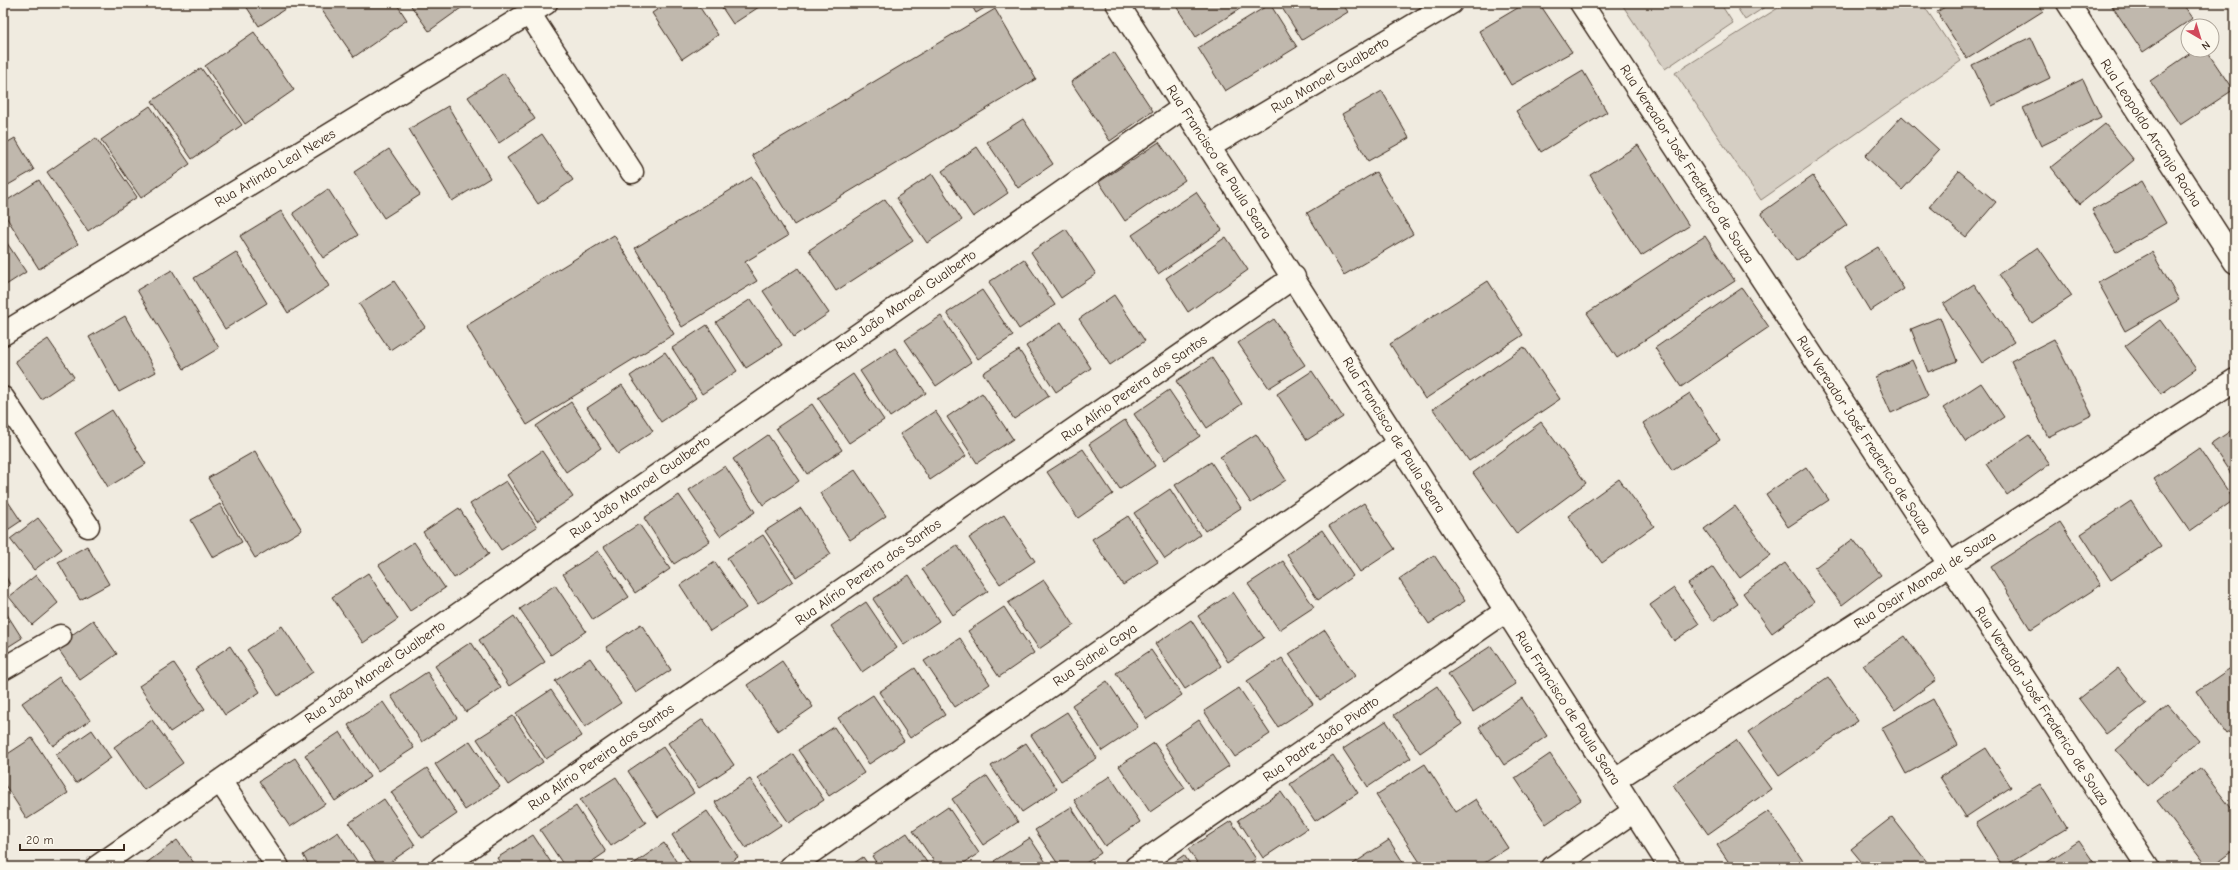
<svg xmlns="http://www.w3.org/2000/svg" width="2238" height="870" viewBox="0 0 2238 870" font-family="'Comic Neue',sans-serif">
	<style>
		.grass { fill: #d5cec3; stroke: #887c70 }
		.building { fill: #c0b8ad; stroke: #3b2a1e }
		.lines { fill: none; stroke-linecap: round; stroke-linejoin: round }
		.street-casing { stroke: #3b2a1e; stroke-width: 25 }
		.street { stroke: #fbf7ec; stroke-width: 22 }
		.labels { text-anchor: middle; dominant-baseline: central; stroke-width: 3; stroke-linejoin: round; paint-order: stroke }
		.street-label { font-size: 14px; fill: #3b2a1e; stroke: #fbf7ec }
	</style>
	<rect width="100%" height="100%" fill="#f0ebe0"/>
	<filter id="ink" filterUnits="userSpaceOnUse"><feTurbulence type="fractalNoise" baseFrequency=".025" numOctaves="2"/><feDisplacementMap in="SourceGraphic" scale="8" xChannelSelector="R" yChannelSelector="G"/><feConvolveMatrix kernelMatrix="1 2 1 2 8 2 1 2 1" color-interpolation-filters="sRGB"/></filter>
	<g filter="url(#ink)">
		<!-- grass -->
		<path class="grass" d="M 1621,3 L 1720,3 L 1733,23 L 1665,69 Z
			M 1734,3 L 1771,3 L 1745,20 Z
			M 1786,3 L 1922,3 L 1961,61 L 1761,200 L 1675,73 Z"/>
		<!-- building -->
		<path class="building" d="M 244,3 L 294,3 L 259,26 Z
			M 317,3 L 396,3 L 407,20 L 354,57 Z
			M 409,3 L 468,3 L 429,31 Z
			M 667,3 L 697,3 L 718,35 L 682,59 L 652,13 Z
			M 719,3 L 765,3 L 733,24 Z
			M 970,3 L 993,3 L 976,13 Z
			M 1174,3 L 1249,3 L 1196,37 Z
			M 1279,3 L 1342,3 L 1348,12 L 1302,40 Z
			M 1526,3 L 1539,3 L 1572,52 L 1511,85 L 1479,31 Z
			M 1951,3 L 2038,3 L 2043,11 L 1967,59 L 1937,12 Z
			M 2110,3 L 2182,3 L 2193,18 L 2143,52 Z
			M 1270,4 L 1297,47 L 1225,91 L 1198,48 Z
			M 995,9 L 1036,79 L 794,225 L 752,155 Z
			M 254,32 L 294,90 L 245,124 L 205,66 Z
			M 2031,37 L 2050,78 L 1992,106 L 1972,65 Z
			M 2195,50 L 2206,50 L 2233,90 L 2180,125 L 2150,81 Z
			M 1114,52 L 1153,111 L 1110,141 L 1071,82 Z
			M 201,68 L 242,125 L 192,159 L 152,101 Z
			M 1583,71 L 1607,112 L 1541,152 L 1516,111 Z
			M 504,73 L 535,119 L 499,143 L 468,97 Z
			M 2083,79 L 2101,117 L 2041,146 L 2023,108 Z
			M 1382,91 L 1409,138 L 1368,161 L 1342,114 Z
			M 150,106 L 190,164 L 141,198 L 101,140 Z
			M 448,106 L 490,178 L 452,201 L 409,129 Z
			M 1902,116 L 1939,150 L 1902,190 L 1865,156 Z
			M 1023,119 L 1053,164 L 1018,188 L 987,142 Z
			M 2105,124 L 2134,160 L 2080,204 L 2051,167 Z
			M 542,134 L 573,180 L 538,204 L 507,158 Z
			M 15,138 L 34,170 L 3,188 L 3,145 Z
			M 96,138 L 137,197 L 88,231 L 47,172 Z
			M 1159,142 L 1185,180 L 1125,221 L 1099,182 Z
			M 1638,145 L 1689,226 L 1641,256 L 1590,175 Z
			M 977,147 L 1008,193 L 973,217 L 942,171 Z
			M 389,149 L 420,195 L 384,218 L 354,172 Z
			M 1959,171 L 1996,202 L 1966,237 L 1929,206 Z
			M 1376,172 L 1413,234 L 1344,275 L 1307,213 Z
			M 932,174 L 962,220 L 927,243 L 896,198 Z
			M 1813,176 L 1847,225 L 1796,261 L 1761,213 Z
			M 752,177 L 788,236 L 745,262 L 757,281 L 682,327 L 635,248 Z
			M 39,180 L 78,244 L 39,269 L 3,212 L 3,203 Z
			M 2142,181 L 2166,223 L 2116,252 L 2092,210 Z
			M 328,189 L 358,235 L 323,258 L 293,213 Z
			M 1196,192 L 1222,230 L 1158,274 L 1132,235 Z
			M 885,199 L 913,241 L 836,291 L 809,250 Z
			M 281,211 L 329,286 L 288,313 L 240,236 Z
			M 1066,229 L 1096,274 L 1061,298 L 1031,252 Z
			M 614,235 L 674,334 L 527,425 L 466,326 Z
			M 1705,236 L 1735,281 L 1617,358 L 1587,313 Z
			M 3,237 L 26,272 L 3,287 Z
			M 1226,237 L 1248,270 L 1188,312 L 1166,278 Z
			M 1878,247 L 1904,289 L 1870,311 L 1844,268 Z
			M 2038,247 L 2072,296 L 2032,323 L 1999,274 Z
			M 236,252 L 267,303 L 225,329 L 194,278 Z
			M 2152,252 L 2179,300 L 2125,331 L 2098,282 Z
			M 1024,259 L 1055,305 L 1019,329 L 989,282 Z
			M 798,268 L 829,313 L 794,337 L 763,291 Z
			M 172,270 L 219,348 L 184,369 L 137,290 Z
			M 394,281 L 425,327 L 390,350 L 359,304 Z
			M 1488,281 L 1523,335 L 1425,399 L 1390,344 Z
			M 1974,284 L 2014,342 L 1982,363 L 1943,304 Z
			M 1742,288 L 1769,327 L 1681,387 L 1655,348 Z
			M 982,290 L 1013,336 L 978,359 L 947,313 Z
			M 1114,295 L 1145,341 L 1110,365 L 1079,319 Z
			M 751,299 L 782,345 L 746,368 L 716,322 Z
			M 125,316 L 156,372 L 119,392 L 89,337 Z
			M 941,316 L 971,362 L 936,386 L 905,340 Z
			M 1940,317 L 1957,361 L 1928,372 L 1911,329 Z
			M 1274,319 L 1305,365 L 1269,388 L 1238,343 Z
			M 2160,320 L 2196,369 L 2161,394 L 2125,346 Z
			M 1061,322 L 1091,368 L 1056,392 L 1026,346 Z
			M 707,325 L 737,371 L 702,394 L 672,348 Z
			M 48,339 L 74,377 L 41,399 L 15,361 Z
			M 2054,339 L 2092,415 L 2048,437 L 2011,361 Z
			M 1524,347 L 1560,399 L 1469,461 L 1433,409 Z
			M 895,348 L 926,393 L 890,417 L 860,371 Z
			M 1019,350 L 1049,396 L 1014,419 L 983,373 Z
			M 665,352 L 696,398 L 661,422 L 630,376 Z
			M 1212,358 L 1242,404 L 1207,428 L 1176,381 Z
			M 1912,360 L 1928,396 L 1891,413 L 1875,377 Z
			M 1312,371 L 1343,417 L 1307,440 L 1277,394 Z
			M 853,374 L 884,420 L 849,443 L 818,398 Z
			M 1981,383 L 2004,417 L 1966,442 L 1943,408 Z
			M 622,385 L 653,431 L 618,454 L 587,408 Z
			M 1169,390 L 1200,436 L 1165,460 L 1134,414 Z
			M 982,393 L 1013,439 L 977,463 L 947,417 Z
			M 1690,393 L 1720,440 L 1672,471 L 1643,423 Z
			M 571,402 L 601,448 L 566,472 L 536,426 Z
			M 812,404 L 842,450 L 807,474 L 776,428 Z
			M 112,410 L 146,464 L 108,487 L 75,433 Z
			M 935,411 L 966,456 L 930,480 L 900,434 Z
			M 1125,420 L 1155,466 L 1120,489 L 1089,444 Z
			M 1541,422 L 1586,483 L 1517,534 L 1473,473 Z
			M 2235,428 L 2235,480 L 2211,444 Z
			M 1256,434 L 1286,480 L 1251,503 L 1220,457 Z
			M 768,435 L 799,481 L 763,505 L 733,459 Z
			M 2029,435 L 2050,464 L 2007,495 L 1986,464 Z
			M 2199,448 L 2234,500 L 2190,531 L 2154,479 Z
			M 1083,449 L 1113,494 L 1078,518 L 1047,472 Z
			M 255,451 L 302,530 L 255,558 L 208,478 Z
			M 542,451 L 573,497 L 537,521 L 507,475 Z
			M 1211,462 L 1241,508 L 1205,531 L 1175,485 Z
			M 725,466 L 755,512 L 720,536 L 689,490 Z
			M 1806,467 L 1829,500 L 1788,527 L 1766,494 Z
			M 855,470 L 886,516 L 850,540 L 820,493 Z
			M 1619,479 L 1654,526 L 1602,563 L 1568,516 Z
			M 506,481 L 537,527 L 501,550 L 470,504 Z
			M 1170,489 L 1200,535 L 1165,559 L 1134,513 Z
			M 3,494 L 21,521 L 3,533 Z
			M 679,495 L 710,541 L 674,564 L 644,518 Z
			M 2131,501 L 2161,547 L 2111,580 L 2081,534 Z
			M 1364,503 L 1395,549 L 1360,572 L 1329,526 Z
			M 220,504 L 242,542 L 213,558 L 191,520 Z
			M 1735,506 L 1771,555 L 1740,578 L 1704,529 Z
			M 459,508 L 489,554 L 454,578 L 423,532 Z
			M 801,508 L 831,554 L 796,577 L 765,531 Z
			M 1004,515 L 1035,561 L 1000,584 L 969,538 Z
			M 1128,516 L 1158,562 L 1123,585 L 1092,539 Z
			M 38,518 L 62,549 L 34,570 L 10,539 Z
			M 2060,522 L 2101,585 L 2031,630 L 1991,567 Z
			M 639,524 L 670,569 L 635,593 L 604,547 Z
			M 1322,530 L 1353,576 L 1318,600 L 1287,554 Z
			M 763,535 L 793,581 L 758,604 L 727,558 Z
			M 1853,539 L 1881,575 L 1842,605 L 1814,568 Z
			M 414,542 L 445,588 L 410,611 L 379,565 Z
			M 957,545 L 988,591 L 953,615 L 922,569 Z
			M 87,546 L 109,584 L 80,600 L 58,562 Z
			M 598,551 L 629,597 L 593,620 L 563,574 Z
			M 1434,555 L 1465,601 L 1429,624 L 1399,579 Z
			M 1283,561 L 1314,607 L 1279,630 L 1248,584 Z
			M 715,562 L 746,608 L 710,631 L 680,585 Z
			M 1785,563 L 1814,602 L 1772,633 L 1743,593 Z
			M 1713,567 L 1738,604 L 1713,621 L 1688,584 Z
			M 3,571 L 10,585 L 3,589 Z
			M 368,573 L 398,619 L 363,643 L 332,597 Z
			M 36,575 L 58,603 L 32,625 L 9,597 Z
			M 909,575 L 939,621 L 904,645 L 873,599 Z
			M 1044,580 L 1074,625 L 1039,649 L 1008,603 Z
			M 555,585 L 586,631 L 551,655 L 520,609 Z
			M 1674,588 L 1699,624 L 1674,641 L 1650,605 Z
			M 1233,592 L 1264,638 L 1228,662 L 1198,616 Z
			M 866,602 L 897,648 L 862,672 L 831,626 Z
			M 1004,607 L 1034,653 L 999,677 L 968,631 Z
			M 3,608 L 22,638 L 3,650 Z
			M 514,616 L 545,662 L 509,686 L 479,640 Z
			M 93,620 L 117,654 L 80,680 L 56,646 Z
			M 1191,620 L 1221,666 L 1185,689 L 1155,644 Z
			M 641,624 L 671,670 L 636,693 L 606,647 Z
			M 282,626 L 313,672 L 278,696 L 247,650 Z
			M 1325,630 L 1355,676 L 1320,700 L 1289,654 Z
			M 1905,636 L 1936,680 L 1895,710 L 1863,665 Z
			M 960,638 L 990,684 L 955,707 L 924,661 Z
			M 471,642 L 501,688 L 466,712 L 435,666 Z
			M 230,646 L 260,692 L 225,715 L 195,669 Z
			M 1491,646 L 1516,684 L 1473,712 L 1448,674 Z
			M 1151,650 L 1182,695 L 1147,719 L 1116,673 Z
			M 590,658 L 621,703 L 585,727 L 555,681 Z
			M 1282,658 L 1313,704 L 1278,727 L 1247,681 Z
			M 782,661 L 813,707 L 778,731 L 747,685 Z
			M 174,663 L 205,709 L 170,732 L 139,686 Z
			M 2235,665 L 2235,728 L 2226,734 L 2197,691 Z
			M 915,668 L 945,715 L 910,738 L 879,692 Z
			M 2118,668 L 2146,704 L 2106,734 L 2079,699 Z
			M 427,672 L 457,718 L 422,742 L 391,696 Z
			M 59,677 L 90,720 L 53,746 L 22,703 Z
			M 1828,677 L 1858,721 L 1779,776 L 1748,732 Z
			M 1107,681 L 1138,727 L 1102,751 L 1072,705 Z
			M 1437,686 L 1462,724 L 1420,753 L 1394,715 Z
			M 1239,688 L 1270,734 L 1235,757 L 1204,711 Z
			M 551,690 L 582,736 L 546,759 L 516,713 Z
			M 873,695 L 904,741 L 869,764 L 838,718 Z
			M 1522,698 L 1547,736 L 1504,765 L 1479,727 Z
			M 1933,699 L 1958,745 L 1906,774 L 1881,728 Z
			M 383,702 L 414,748 L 378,771 L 348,725 Z
			M 2168,705 L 2199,741 L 2147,786 L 2116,750 Z
			M 1067,712 L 1097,758 L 1061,781 L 1031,735 Z
			M 513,716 L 543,762 L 508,785 L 477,739 Z
			M 703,719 L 734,765 L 699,788 L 668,743 Z
			M 152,720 L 183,763 L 144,790 L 114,747 Z
			M 1199,720 L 1229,766 L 1194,789 L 1164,744 Z
			M 1386,721 L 1411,758 L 1368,787 L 1343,749 Z
			M 834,727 L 864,773 L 829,796 L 798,750 Z
			M 92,730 L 111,758 L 76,783 L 56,755 Z
			M 340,732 L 370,777 L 335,801 L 305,755 Z
			M 32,738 L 68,793 L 27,819 L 3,782 L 3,757 Z
			M 1736,740 L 1771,789 L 1708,834 L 1673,785 Z
			M 470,741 L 500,787 L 465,810 L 435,764 Z
			M 1026,743 L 1057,789 L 1022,812 L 991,766 Z
			M 1154,743 L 1185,788 L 1150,812 L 1119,766 Z
			M 663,747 L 694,793 L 658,817 L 628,771 Z
			M 1986,748 L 2011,787 L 1966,817 L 1940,777 Z
			M 793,754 L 824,800 L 789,823 L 758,778 Z
			M 1550,754 L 1581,800 L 1546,824 L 1515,778 Z
			M 1333,755 L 1358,793 L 1315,821 L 1290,784 Z
			M 295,758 L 325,804 L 290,827 L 259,781 Z
			M 1425,764 L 1456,812 L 1476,799 L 1508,848 L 1478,867 L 1423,867 L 1376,795 Z
			M 427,768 L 457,814 L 422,838 L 391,792 Z
			M 2200,768 L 2235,813 L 2235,849 L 2211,867 L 2208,867 L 2157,801 Z
			M 987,776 L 1018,822 L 983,845 L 952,799 Z
			M 1110,776 L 1140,822 L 1105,846 L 1074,800 Z
			M 616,777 L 646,823 L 611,846 L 580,800 Z
			M 750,779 L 781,825 L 746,848 L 715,802 Z
			M 2040,784 L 2067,828 L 2003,867 L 1976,823 Z
			M 1281,792 L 1307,829 L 1263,858 L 1238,820 Z
			M 384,799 L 415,845 L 383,867 L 379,867 L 349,823 Z
			M 576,806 L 606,852 L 584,867 L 565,867 L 540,830 Z
			M 948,807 L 979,853 L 958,867 L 938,867 L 913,831 Z
			M 1071,807 L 1101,853 L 1080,867 L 1060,867 L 1035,830 Z
			M 707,811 L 738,857 L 723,867 L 693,867 L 672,835 Z
			M 1769,811 L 1805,864 L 1800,867 L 1732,867 L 1717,845 Z
			M 1892,817 L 1931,867 L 1866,867 L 1851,849 Z
			M 1231,821 L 1256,859 L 1243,867 L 1200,867 L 1188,849 Z
			M 338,832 L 361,867 L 310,867 L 303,855 Z
			M 907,833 L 930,867 L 879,867 L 872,856 Z
			M 533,835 L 554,867 L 503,867 L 497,858 Z
			M 1030,838 L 1049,867 L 998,867 L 994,861 Z
			M 177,840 L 197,867 L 141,867 Z
			M 1389,840 L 1406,867 L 1355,867 L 1353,864 Z
			M 2079,841 L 2097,867 L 2040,867 Z
			M 664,843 L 680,867 L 629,867 Z
			M 1184,855 L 1192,867 L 1167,867 Z
			M 863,857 L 870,867 L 848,867 Z"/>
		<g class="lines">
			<defs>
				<path id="street" d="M 1117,3 L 1670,867
					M 1581,3 L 2148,867
					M 2068,3 L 2235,262
					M 529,13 L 632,172
					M 1209,147 L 1451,3
					M 3,334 L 546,3
					M 3,398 L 88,526
					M 3,669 L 60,636
					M 1615,780 L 2235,380
					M 220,781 L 278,867
					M 97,867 L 1184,107
					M 442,867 L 1294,277
					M 790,867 L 1399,443
					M 1136,867 L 1506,611
					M 1553,867 L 1634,811"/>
			</defs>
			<!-- street casing -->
			<use href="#street" class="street-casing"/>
			<!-- street -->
			<use href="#street" class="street"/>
		</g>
	</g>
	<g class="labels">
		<!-- street labels -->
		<g class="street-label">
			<text transform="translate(1330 75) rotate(-31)">Rua Manoel Gualberto</text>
			<text transform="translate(2151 133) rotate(57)">Rua Leopoldo Arcanjo Rocha</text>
			<text transform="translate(1219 162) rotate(57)">Rua Francisco de Paula Seara</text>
			<text transform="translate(1687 164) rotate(57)">Rua Vereador José Frederico de Souza</text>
			<text transform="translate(275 168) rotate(-31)">Rua Arlindo Leal Neves</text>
			<text transform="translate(906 301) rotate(-35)">Rua João Manoel Gualberto</text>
			<text transform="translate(1134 388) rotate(-35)">Rua Alírio Pereira dos Santos</text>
			<text transform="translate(1394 435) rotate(58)">Rua Francisco de Paula Seara</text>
			<text transform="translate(1864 435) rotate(57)">Rua Vereador José Frederico de Souza</text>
			<text transform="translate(640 487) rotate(-35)">Rua João Manoel Gualberto</text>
			<text transform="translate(868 572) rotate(-35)">Rua Alírio Pereira dos Santos</text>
			<text transform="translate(1925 580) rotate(-33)">Rua Osair Manoel de Souza</text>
			<text transform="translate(1095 655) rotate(-35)">Rua Sidnei Gaya</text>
			<text transform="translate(375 672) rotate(-35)">Rua João Manoel Gualberto</text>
			<text transform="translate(2042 706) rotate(57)">Rua Vereador José Frederico de Souza</text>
			<text transform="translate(1568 708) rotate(57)">Rua Francisco de Paula Seara</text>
			<text transform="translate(1321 739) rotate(-35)">Rua Padre João Pivatto</text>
			<text transform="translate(601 757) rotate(-35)">Rua Alírio Pereira dos Santos</text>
		</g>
	</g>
	<!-- margin -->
	<rect width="2238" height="870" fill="none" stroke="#fbf7ec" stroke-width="16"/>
	<rect x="8" y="8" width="2222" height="854" fill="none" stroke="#3b2a1e" stroke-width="1.5" filter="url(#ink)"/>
	<!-- north arrow -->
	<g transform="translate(2200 38) rotate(142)"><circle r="19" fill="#fbf7ec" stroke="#aea59a"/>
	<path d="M0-3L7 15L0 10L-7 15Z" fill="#d1495b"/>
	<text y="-6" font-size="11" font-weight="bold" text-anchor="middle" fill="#3b2a1e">N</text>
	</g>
	<!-- scale -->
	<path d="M20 844v6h104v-6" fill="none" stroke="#3b2a1e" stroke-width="2"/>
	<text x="26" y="844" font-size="12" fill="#3b2a1e" stroke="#fbf7ec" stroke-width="3" paint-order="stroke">20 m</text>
</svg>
